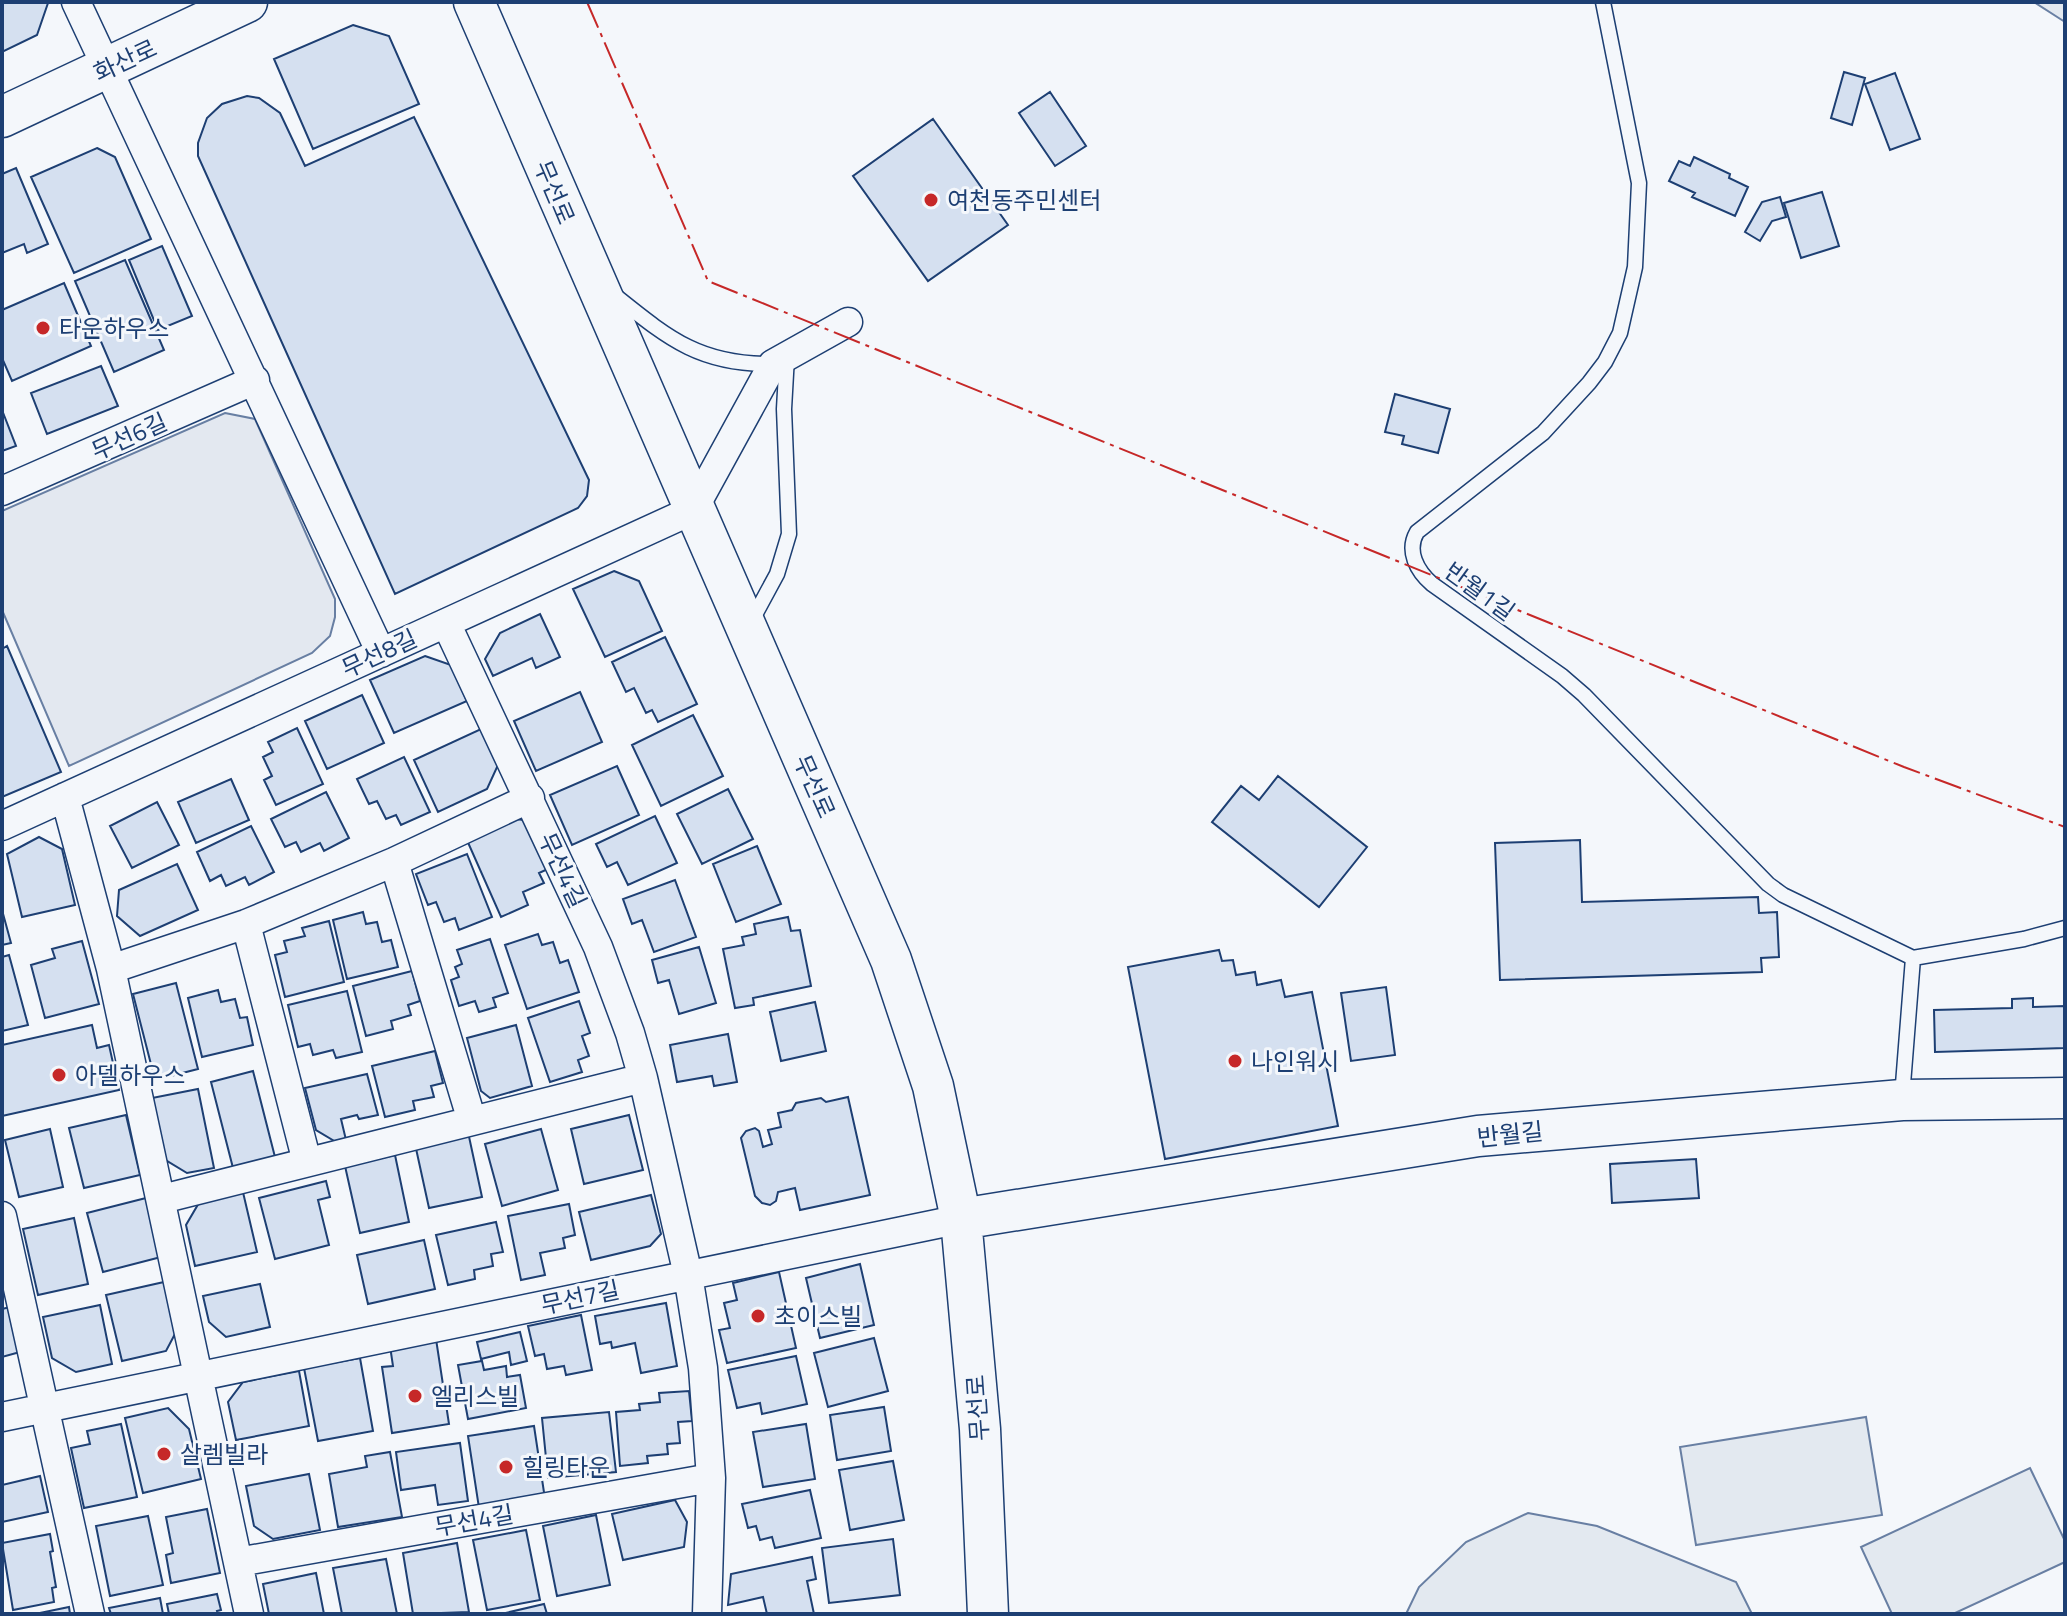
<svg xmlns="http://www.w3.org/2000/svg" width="2067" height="1616" viewBox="0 0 2067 1616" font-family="'Titillium Web','Noto Sans KR',sans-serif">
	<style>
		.green { fill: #e3e9f0; stroke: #687fa3; stroke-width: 2 }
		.parking { fill: #e3e8f0; stroke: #687fa3; stroke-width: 2 }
		.building { fill: #d5e0f0; stroke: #1d3f73; stroke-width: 2 }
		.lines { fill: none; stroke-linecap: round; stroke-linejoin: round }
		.lane-casing { stroke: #1d3f73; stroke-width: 17 }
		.street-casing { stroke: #1d3f73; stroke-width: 31 }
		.secondary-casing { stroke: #1d3f73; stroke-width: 43 }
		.lane { stroke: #f4f7fb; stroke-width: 14 }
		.street { stroke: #f4f7fb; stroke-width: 28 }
		.secondary { stroke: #f4f7fb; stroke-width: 40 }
		.power { stroke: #c62828; stroke-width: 2; stroke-dasharray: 28 6 4 6; stroke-linecap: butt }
		.poi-dot { fill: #c62828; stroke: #f4f7fb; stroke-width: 3 }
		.labels { text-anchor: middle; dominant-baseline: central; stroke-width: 6; stroke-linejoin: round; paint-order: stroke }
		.street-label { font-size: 24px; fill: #1d3f73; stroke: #f4f7fb }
		.poi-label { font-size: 24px; fill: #1d3f73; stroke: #f4f7fb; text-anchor: start }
	</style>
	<rect width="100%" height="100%" fill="#f4f7fb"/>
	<!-- green -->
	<path class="green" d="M 2034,2 L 2065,2 L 2065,22 Z
		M 1866,1417 L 1882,1515 L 1696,1545 L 1680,1447 Z
		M 2030,1468 L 2065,1541 L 2065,1562 L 1953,1614 L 1892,1614 L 1861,1547 Z
		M 1528,1513 L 1597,1526 L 1736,1582 L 1752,1614 L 1406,1614 L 1419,1587 L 1466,1542 Z"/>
	<!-- parking -->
	<path class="parking" d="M 225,413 L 255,419 L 335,599 L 335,617 L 330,636 L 312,653 L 69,766 L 2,610 L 2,511 Z"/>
	<!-- building -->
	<path class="building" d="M 2,2 L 48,3 L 37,35 L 2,52 Z
		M 353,25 L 389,36 L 419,104 L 313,149 L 274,59 Z
		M 1844,72 L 1865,78 L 1852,125 L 1831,118 Z
		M 1895,73 L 1920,139 L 1890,150 L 1865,84 Z
		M 1050,92 L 1086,146 L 1055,166 L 1019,113 Z
		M 247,96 L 259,98 L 280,113 L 305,166 L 414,117 L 589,480 L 587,496 L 578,508 L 395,594 L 198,156 L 198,143 L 207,118 L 222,104 Z
		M 933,119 L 1008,225 L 928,281 L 853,176 Z
		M 97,148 L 115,157 L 151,239 L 74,273 L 31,177 Z
		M 1694,157 L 1730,174 L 1729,178 L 1748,187 L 1735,216 L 1692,197 L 1695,193 L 1669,181 L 1679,161 L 1690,166 Z
		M 16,168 L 48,244 L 27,253 L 24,244 L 2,253 L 2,174 Z
		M 1822,192 L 1839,246 L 1801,258 L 1784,203 Z
		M 1780,197 L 1786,217 L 1772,221 L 1760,241 L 1745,232 L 1762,202 Z
		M 162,246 L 192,316 L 158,330 L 129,260 Z
		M 125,260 L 164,350 L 114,372 L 75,281 Z
		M 64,283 L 91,346 L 12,381 L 2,358 L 2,310 Z
		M 101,366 L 118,406 L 47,434 L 31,393 Z
		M 1395,394 L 1450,409 L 1438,453 L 1402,444 L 1404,436 L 1385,432 Z
		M 2,410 L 16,446 L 2,451 Z
		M 614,571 L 639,581 L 662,631 L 605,657 L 573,589 Z
		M 540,614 L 560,657 L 536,668 L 532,658 L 493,676 L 485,659 L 500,633 Z
		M 665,637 L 697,704 L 658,722 L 652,710 L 646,713 L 634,688 L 626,692 L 612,662 Z
		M 7,646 L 61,772 L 2,797 L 2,649 Z
		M 425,656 L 451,665 L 467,701 L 394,733 L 370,680 Z
		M 580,692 L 602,742 L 536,771 L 514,721 Z
		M 362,695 L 384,743 L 327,769 L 305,721 Z
		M 693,715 L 723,776 L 661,806 L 632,745 Z
		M 297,728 L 323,784 L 276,805 L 264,780 L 272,776 L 263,757 L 273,752 L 268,742 Z
		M 481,729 L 498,765 L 487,789 L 438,812 L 414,760 Z
		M 404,757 L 430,812 L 401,825 L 396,815 L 386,819 L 377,801 L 369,804 L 357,779 Z
		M 617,766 L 639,815 L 572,845 L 550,795 Z
		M 1278,776 L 1367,847 L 1319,907 L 1212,822 L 1241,786 L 1259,800 Z
		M 231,779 L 249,820 L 196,843 L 178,802 Z
		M 728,789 L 753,839 L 702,864 L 677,814 Z
		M 326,792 L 349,838 L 324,851 L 320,843 L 301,852 L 296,842 L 285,847 L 271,819 Z
		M 157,802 L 179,845 L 132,868 L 110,826 Z
		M 655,816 L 677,863 L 628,885 L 617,862 L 607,867 L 596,844 Z
		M 515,819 L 524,820 L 550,868 L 539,873 L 544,883 L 523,892 L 528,905 L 501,917 L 466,838 Z
		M 251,826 L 274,872 L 249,885 L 245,877 L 226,886 L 221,875 L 210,881 L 197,852 Z
		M 39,837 L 62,849 L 75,905 L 22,917 L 7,854 Z
		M 1580,840 L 1582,902 L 1758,897 L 1759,913 L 1777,912 L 1779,957 L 1761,958 L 1762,972 L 1500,980 L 1495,843 Z
		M 757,846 L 781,904 L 736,922 L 713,864 Z
		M 467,854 L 492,917 L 459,930 L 455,918 L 444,922 L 436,902 L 428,905 L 416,874 Z
		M 177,864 L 198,910 L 140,936 L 117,916 L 119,890 Z
		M 675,880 L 696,937 L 654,952 L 642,920 L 632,924 L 623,899 Z
		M 2,910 L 11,943 L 2,945 Z
		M 363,912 L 366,924 L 377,922 L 382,942 L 391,940 L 398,967 L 347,979 L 333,920 Z
		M 788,917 L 791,931 L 800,930 L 811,986 L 753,998 L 754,1005 L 735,1008 L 723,949 L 744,945 L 742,937 L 756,934 L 754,924 Z
		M 329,921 L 344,982 L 285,997 L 275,955 L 287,952 L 284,941 L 305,936 L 302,928 Z
		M 538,934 L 542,945 L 553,942 L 560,963 L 568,960 L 579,992 L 527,1009 L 505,945 Z
		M 490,939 L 508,993 L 493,998 L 496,1007 L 479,1012 L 475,1001 L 459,1006 L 451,980 L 459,977 L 455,967 L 462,964 L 457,950 Z
		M 82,941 L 99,1004 L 45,1018 L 31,965 L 55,958 L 52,949 Z
		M 699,947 L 716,1003 L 679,1014 L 669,980 L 658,983 L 652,960 Z
		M 1219,950 L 1222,961 L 1233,960 L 1236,975 L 1255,972 L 1257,985 L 1281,980 L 1285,997 L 1312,992 L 1338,1126 L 1165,1159 L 1128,967 Z
		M 9,955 L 28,1025 L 2,1031 L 2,957 Z
		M 412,971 L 420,1001 L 408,1005 L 411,1015 L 391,1021 L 393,1029 L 366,1036 L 353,986 Z
		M 176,983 L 198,1069 L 155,1080 L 133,994 Z
		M 1386,987 L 1395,1055 L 1351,1061 L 1341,993 Z
		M 218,990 L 221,1002 L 235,999 L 240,1018 L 247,1017 L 253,1045 L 202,1057 L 188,998 Z
		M 347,991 L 362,1052 L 336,1058 L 333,1050 L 313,1055 L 310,1044 L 298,1047 L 288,1005 Z
		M 2033,998 L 2033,1007 L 2065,1006 L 2065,1048 L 1935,1052 L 1934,1010 L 2012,1008 L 2012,999 Z
		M 579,1001 L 590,1033 L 582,1036 L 589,1056 L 578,1060 L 582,1072 L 550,1082 L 528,1018 Z
		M 815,1002 L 826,1051 L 781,1061 L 770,1012 Z
		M 92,1025 L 97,1048 L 109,1045 L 119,1090 L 2,1116 L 2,1045 Z
		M 516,1025 L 532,1086 L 490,1098 L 481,1091 L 467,1038 Z
		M 728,1034 L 737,1082 L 714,1086 L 712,1076 L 677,1082 L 670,1045 Z
		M 435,1051 L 443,1083 L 431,1086 L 434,1097 L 413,1101 L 415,1110 L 385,1117 L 372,1066 Z
		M 253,1071 L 275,1157 L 233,1168 L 211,1082 Z
		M 367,1074 L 378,1115 L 359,1119 L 357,1115 L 341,1119 L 346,1140 L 336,1142 L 316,1130 L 305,1088 Z
		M 198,1089 L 214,1168 L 187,1173 L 164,1159 L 152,1098 Z
		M 848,1097 L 870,1195 L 800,1210 L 795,1188 L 778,1192 L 776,1201 L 770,1205 L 762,1203 L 755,1196 L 741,1138 L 746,1131 L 755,1128 L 759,1131 L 763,1147 L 772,1144 L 768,1130 L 781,1127 L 778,1113 L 792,1110 L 796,1103 L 821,1098 L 826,1102 Z
		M 126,1115 L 140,1175 L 84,1188 L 69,1128 Z
		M 629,1115 L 643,1170 L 584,1184 L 571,1129 Z
		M 50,1129 L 63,1187 L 19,1197 L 5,1140 Z
		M 541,1129 L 558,1190 L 502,1206 L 485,1144 Z
		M 468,1132 L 482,1197 L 429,1208 L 415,1144 Z
		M 395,1155 L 409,1222 L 360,1233 L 345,1166 Z
		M 1696,1159 L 1699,1198 L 1612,1203 L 1610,1164 Z
		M 326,1181 L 330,1197 L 318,1200 L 329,1245 L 275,1259 L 259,1198 Z
		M 242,1188 L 257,1252 L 195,1266 L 186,1225 L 203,1196 Z
		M 651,1195 L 661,1234 L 650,1246 L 591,1260 L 579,1212 Z
		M 146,1198 L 161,1257 L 103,1272 L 87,1213 Z
		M 569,1204 L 575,1235 L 563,1238 L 565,1248 L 540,1253 L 545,1275 L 521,1280 L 508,1216 Z
		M 74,1218 L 88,1284 L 38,1295 L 23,1229 Z
		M 496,1222 L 503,1252 L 491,1254 L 493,1266 L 474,1270 L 475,1279 L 448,1285 L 436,1235 Z
		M 424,1240 L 435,1289 L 368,1304 L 357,1255 Z
		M 860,1264 L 874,1325 L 820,1338 L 806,1278 Z
		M 779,1272 L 796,1348 L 727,1363 L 719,1330 L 730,1328 L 724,1303 L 737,1300 L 733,1283 Z
		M 164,1282 L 176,1332 L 166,1351 L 122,1361 L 106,1295 Z
		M 260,1284 L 270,1327 L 226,1337 L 209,1322 L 203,1296 Z
		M 666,1303 L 677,1366 L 641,1373 L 635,1343 L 612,1348 L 611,1342 L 600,1344 L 595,1316 Z
		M 100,1305 L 112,1364 L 76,1372 L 52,1358 L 43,1317 Z
		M 10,1307 L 20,1352 L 2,1357 L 2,1309 Z
		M 581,1315 L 592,1370 L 566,1375 L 564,1366 L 547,1369 L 544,1354 L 535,1356 L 528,1326 Z
		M 520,1332 L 527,1361 L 511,1365 L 509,1352 L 481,1359 L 477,1342 Z
		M 874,1338 L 888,1391 L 828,1407 L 814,1353 Z
		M 436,1339 L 449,1424 L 392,1433 L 382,1367 L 393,1366 L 390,1346 Z
		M 796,1356 L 807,1404 L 762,1414 L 760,1403 L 737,1408 L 728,1370 Z
		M 360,1358 L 373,1431 L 318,1441 L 304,1368 Z
		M 482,1361 L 484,1370 L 506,1366 L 507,1377 L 520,1375 L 526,1408 L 468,1419 L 458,1365 Z
		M 299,1371 L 309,1426 L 236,1440 L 228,1402 L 243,1382 Z
		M 689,1391 L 692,1421 L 678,1422 L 680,1443 L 667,1444 L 668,1454 L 647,1456 L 648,1463 L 620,1466 L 616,1412 L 640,1410 L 639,1404 L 660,1402 L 659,1393 Z
		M 884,1407 L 891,1451 L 837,1460 L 830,1415 Z
		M 168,1408 L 189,1429 L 201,1479 L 143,1493 L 125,1418 Z
		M 609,1412 L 616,1472 L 548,1478 L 542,1418 Z
		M 121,1424 L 137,1497 L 84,1508 L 71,1448 L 90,1444 L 87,1431 Z
		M 806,1424 L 815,1479 L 763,1487 L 753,1432 Z
		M 534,1426 L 545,1499 L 479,1508 L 468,1436 Z
		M 460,1443 L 468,1501 L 438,1505 L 435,1485 L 401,1490 L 396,1452 Z
		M 390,1452 L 402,1517 L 338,1527 L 329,1474 L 367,1467 L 365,1456 Z
		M 893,1461 L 904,1520 L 850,1530 L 839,1470 Z
		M 309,1474 L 320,1530 L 273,1539 L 254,1526 L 246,1486 Z
		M 40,1476 L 48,1512 L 2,1522 L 2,1485 Z
		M 810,1490 L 821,1538 L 775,1548 L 772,1537 L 760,1540 L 756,1526 L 748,1528 L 742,1504 Z
		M 675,1500 L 687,1522 L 684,1547 L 623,1560 L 612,1514 Z
		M 207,1509 L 220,1573 L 171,1583 L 166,1555 L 173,1553 L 166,1517 Z
		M 596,1515 L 610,1585 L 557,1596 L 543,1526 Z
		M 148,1516 L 163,1585 L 110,1596 L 96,1526 Z
		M 526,1530 L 540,1600 L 487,1610 L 473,1540 Z
		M 50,1534 L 53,1551 L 50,1552 L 56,1587 L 52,1588 L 54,1602 L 13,1610 L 2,1543 Z
		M 893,1539 L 900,1595 L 829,1603 L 822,1548 Z
		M 457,1543 L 469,1612 L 413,1614 L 403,1553 Z
		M 812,1557 L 816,1579 L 807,1581 L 814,1614 L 767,1614 L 763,1597 L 728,1605 L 731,1574 Z
		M 386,1559 L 397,1614 L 342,1614 L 333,1568 Z
		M 316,1573 L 324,1614 L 269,1614 L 263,1584 Z
		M 217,1594 L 221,1610 L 217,1611 L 218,1614 L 169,1614 L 167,1604 Z
		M 160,1598 L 163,1614 L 111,1614 L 109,1608 Z
		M 544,1604 L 547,1614 L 501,1614 Z
		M 69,1607 L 70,1614 L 35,1614 Z"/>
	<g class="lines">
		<defs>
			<path id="lane" d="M 1603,2 L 1639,183 L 1635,267 L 1620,333 L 1605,362 L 1589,383 L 1543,433 L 1417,532 C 1406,551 1417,571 1432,584 L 1562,676 L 1584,695 L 1768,884 L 1783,895 L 1913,958 L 2024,939 L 2065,928
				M 613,294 C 668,338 699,365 773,364
				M 751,622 L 777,574 L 789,534 L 784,409 L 787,356
				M 1902,1097 L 1913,958"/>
			<path id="street" d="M 76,2 L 381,653
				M 2,491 L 255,380
				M 446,623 L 598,947 L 630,1033 L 643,1078 L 688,1275 L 703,1368 L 711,1478 L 707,1614
				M 65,797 L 111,969 L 249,1614
				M 2,826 L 693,510 L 773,364 L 848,322
				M 394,862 L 472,1121
				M 246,924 L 307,1162
				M 111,969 L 246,924 L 394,862 L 530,798
				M 162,1199 L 643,1078
				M 2,1216 L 90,1614
				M 2,1417 L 961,1219
				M 238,1562 L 711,1478"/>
			<path id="secondary" d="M 474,2 L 891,960 L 933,1086 L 961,1219 L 980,1429 L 988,1614
				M 2,117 L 247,2
				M 961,1219 L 1478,1136 L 1902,1100 L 2065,1098"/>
		</defs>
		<!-- lane casing -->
		<use href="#lane" class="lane-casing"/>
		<!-- street casing -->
		<use href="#street" class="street-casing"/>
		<!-- secondary casing -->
		<use href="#secondary" class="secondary-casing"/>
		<!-- lane -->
		<use href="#lane" class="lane"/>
		<!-- street -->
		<use href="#street" class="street"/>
		<!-- secondary -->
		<use href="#secondary" class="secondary"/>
		<!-- power -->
		<path class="power" d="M 587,2 L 708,281 L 1904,767 L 2065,827"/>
	</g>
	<!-- markers -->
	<g class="poi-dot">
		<circle cx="931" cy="200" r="8"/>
		<circle cx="43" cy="328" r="8"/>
		<circle cx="1235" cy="1061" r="8"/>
		<circle cx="59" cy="1075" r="8"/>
		<circle cx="758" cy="1316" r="8"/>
		<circle cx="415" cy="1396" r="8"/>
		<circle cx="164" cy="1454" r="8"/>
		<circle cx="506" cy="1467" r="8"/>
	</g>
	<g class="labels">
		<!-- street labels -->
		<g class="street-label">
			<text transform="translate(125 60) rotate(-25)">화산로</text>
			<text transform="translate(555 192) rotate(67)">무선로</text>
			<text transform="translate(129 436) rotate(-24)">무선6길</text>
			<text transform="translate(1480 591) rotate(36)">반월1길</text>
			<text transform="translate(379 653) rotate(-25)">무선8길</text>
			<text transform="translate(815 786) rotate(66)">무선로</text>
			<text transform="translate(563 870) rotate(65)">무선4길</text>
			<text transform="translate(1510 1134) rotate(-6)">반월길</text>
			<text transform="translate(580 1297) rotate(-12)">무선7길</text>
			<text transform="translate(977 1408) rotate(-94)">무선로</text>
			<text transform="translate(474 1520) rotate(-10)">무선4길</text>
		</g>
		<!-- poi labels -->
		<g class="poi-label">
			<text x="947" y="200">여천동주민센터</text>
			<text x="59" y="328">타운하우스</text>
			<text x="1251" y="1061">나인워시</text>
			<text x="75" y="1075">아델하우스</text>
			<text x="774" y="1316">초이스빌</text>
			<text x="431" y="1396">엘리스빌</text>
			<text x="180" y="1454">살렘빌라</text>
			<text x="522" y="1467">힐링타운</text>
		</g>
	</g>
	<!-- border -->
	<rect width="2067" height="1616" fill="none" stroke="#1d3f73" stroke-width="8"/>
</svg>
